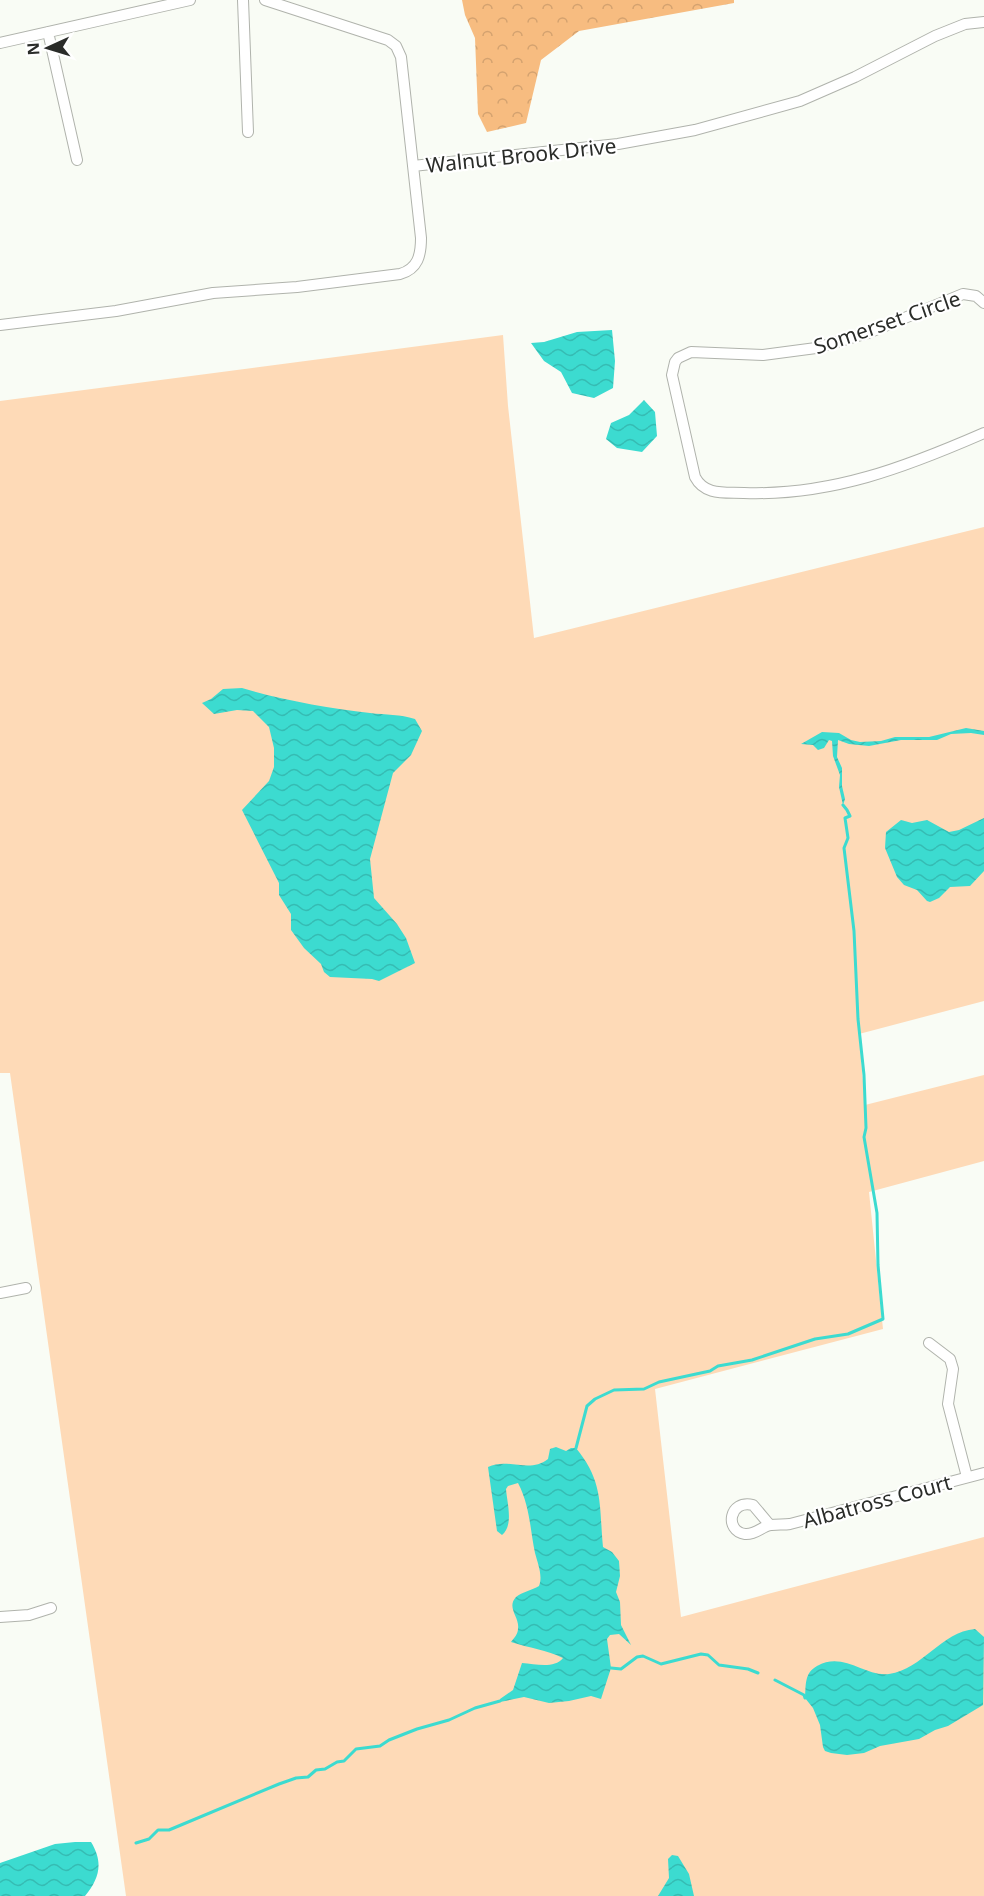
<svg xmlns="http://www.w3.org/2000/svg" width="984" height="1896" viewBox="0 0 984 1896" font-family="'Noto Sans',sans-serif">
	<style>
		.green { fill: #fedab7 }
		.forest { fill: url(#forest-crowns) }
		.water { fill: url(#water-waves) }
		.lines { fill: none; stroke-linecap: round; stroke-linejoin: round }
		.stream { stroke: #3cdbd0; stroke-width: 3 }
		.street-casing { stroke: #b0b3ac; stroke-width: 12 }
		.street { stroke: #fff; stroke-width: 10 }
		.labels { text-anchor: middle; dominant-baseline: central; stroke-width: 4.5; stroke-linejoin: round; paint-order: stroke }
		.street-label { font-size: 21px; fill: #2a2c29; stroke: #fff }
	</style>
	<defs>
		<pattern id="forest-crowns" width="20" height="18" patternUnits="userSpaceOnUse" patternTransform="scale(1.5)"><rect width="20" height="18" fill="#f7bc80"/><path d="M2 6a3 3 0 1 1 6 0M12 15a3 3 0 1 1 6 0" fill="none" stroke="#d4a26f"/></pattern>
		<pattern id="water-waves" width="16" height="10" patternUnits="userSpaceOnUse" patternTransform="scale(1.5)"><rect width="16" height="10" fill="#3cdbd0"/><path d="M0 5q4-4 8 0t8 0" fill="none" stroke="#35bcb3"/></pattern>
	</defs>
	<rect width="100%" height="100%" fill="#f9fcf5"/>
	<!-- green -->
	<path class="green" d="M 503,335 L 508,406 L 534,638 L 984,527 L 984,1001 L 859,1034 L 865,1105 L 984,1075 L 984,1161 L 869,1192 L 883,1329 L 655,1389 L 681,1617 L 984,1537 L 984,1896 L 126,1896 L 10,1073 L 0,1073 L 0,401 Z"/>
	<!-- forest -->
	<path class="forest" d="M 462,0 L 734,0 L 734,3 L 579,31 L 541,60 L 526,123 L 487,132 L 478,114 L 475,38 L 465,15 Z"/>
	<!-- water -->
	<path class="water" d="M 612,330 L 615,361 L 613,388 L 594,398 L 572,393 L 561,372 L 544,361 L 531,343 L 544,342 L 577,332 Z
		M 644,400 L 655,412 L 657,436 L 642,452 L 617,448 L 606,439 L 611,423 L 629,415 Z
		M 242,688 C 282,700 328,708 370,713 C 386,715 400,714 415,719 L 422,731 L 411,755 L 393,773 L 370,859 L 374,898 L 397,924 L 406,938 L 415,963 L 379,981 L 372,979 L 330,977 L 324,972 L 321,964 L 304,948 L 291,930 L 291,914 L 279,895 L 279,883 L 242,810 L 269,781 L 274,767 L 274,748 L 269,727 L 253,711 L 237,710 L 214,714 L 202,703 L 211,699 L 223,689 Z
		M 966,728 L 984,731 L 984,735 L 971,733 L 951,734 L 937,740 L 901,740 L 869,746 L 849,744 L 838,740 L 837,757 L 842,768 L 842,786 L 845,799 L 843,805 L 839,787 L 840,775 L 833,756 L 832,741 L 829,740 L 824,748 L 818,750 L 813,745 L 801,744 L 822,732 L 839,733 L 851,740 L 860,742 L 881,741 L 895,737 L 929,737 Z
		M 984,818 L 984,871 L 970,886 L 950,887 L 939,898 L 930,902 L 927,901 L 917,890 L 904,885 L 897,877 L 885,848 L 886,832 L 901,820 L 912,823 L 927,820 L 949,832 L 959,830 Z
		M 556,1447 L 566,1451 L 571,1448 L 576,1448 C 604,1482 599,1506 603,1547 L 612,1552 L 619,1561 L 620,1576 L 616,1592 L 620,1602 L 621,1625 L 631,1645 L 619,1634 L 610,1635 L 607,1639 L 611,1668 L 601,1699 L 591,1696 L 569,1701 L 549,1703 L 524,1697 L 500,1702 L 500,1699 L 513,1690 L 522,1663 C 536,1664 554,1669 563,1658 C 547,1650 529,1648 511,1642 C 514,1638 518,1634 518,1629 C 520,1617 506,1608 516,1597 C 522,1592 532,1590 539,1586 C 543,1576 538,1564 535,1553 C 530,1529 530,1506 518,1483 L 508,1486 L 506,1489 C 507,1503 514,1525 502,1535 L 497,1531 L 488,1467 C 508,1457 529,1474 548,1459 L 550,1449 Z
		M 975,1629 L 984,1637 L 983,1705 L 948,1726 L 935,1730 L 919,1739 L 880,1746 L 864,1753 L 847,1755 L 831,1753 L 825,1751 L 823,1747 L 820,1725 L 813,1708 L 805,1698 C 806,1686 804,1673 817,1666 C 844,1651 864,1677 889,1674 C 923,1669 941,1632 975,1629 Z
		M 75,1842 L 91,1842 C 104,1863 99,1879 85,1896 L 0,1896 L 0,1863 L 55,1844 Z
		M 672,1855 L 678,1856 L 689,1874 L 694,1896 L 658,1896 L 669,1878 L 668,1859 Z"/>
	<g class="lines">
		<!-- stream -->
		<path class="stream" d="M 576,1448 L 587,1406 L 595,1399 L 614,1390 L 644,1389 L 659,1382 L 710,1371 L 718,1366 L 752,1360 L 815,1339 L 848,1334 L 883,1319 L 878,1265 L 877,1213 L 864,1137 L 866,1128 L 864,1075 L 858,1019 L 854,931 L 844,848 L 848,838 L 845,818 L 850,816 L 847,810 L 843,805
			M 611,1668 L 621,1669 L 637,1657 L 643,1656 L 661,1664 L 701,1654 L 708,1655 L 719,1665 L 748,1669 L 758,1673
			M 775,1680 L 804,1695 L 805,1698
			M 136,1843 L 149,1839 L 158,1830 L 169,1830 L 279,1784 L 296,1778 L 308,1777 L 316,1770 L 325,1769 L 337,1762 L 344,1761 L 356,1749 L 380,1746 L 389,1740 L 417,1729 L 449,1720 L 475,1708 L 500,1701"/>
		<defs>
			<path id="street" d="M 243,0 L 248,132
				M 48,32 L 77,160
				M 0,43 L 190,0
				M 413,166 L 618,144 L 695,130 L 800,101 L 855,77 L 935,36 L 965,24 L 984,22
				M 984,303 L 976,296 L 963,294 L 868,333 L 816,348 L 763,355 L 691,352 L 678,358 L 675,362 L 672,375 L 695,477 C 705,496 725,492 744,493 C 831,496 906,467 984,433
				M 0,325 L 116,311 L 213,293 L 297,287 L 400,274 C 418,269 421,255 421,238 L 401,57 L 396,46 L 388,40 L 265,0
				M 0,1293 L 26,1288
				M 929,1343 L 950,1359 L 953,1369 L 948,1404 L 967,1477
				M 769,1524 L 753,1505 C 729,1499 724,1531 745,1534 C 756,1535 762,1526 771,1525 C 777,1524 784,1525 790,1524 L 984,1473
				M 0,1617 L 29,1615 L 51,1608"/>
		</defs>
		<!-- street casing -->
		<use href="#street" class="street-casing"/>
		<!-- street -->
		<use href="#street" class="street"/>
	</g>
	<g class="labels">
		<!-- street labels -->
		<g class="street-label">
			<text transform="translate(521 155) rotate(-6)">Walnut Brook Drive</text>
			<text transform="translate(887 322) rotate(-19)">Somerset Circle</text>
			<text transform="translate(877 1501) rotate(-15)">Albatross Court</text>
		</g>
	</g>
	<!-- north arrow -->
	<g transform="translate(48 48) rotate(266)" stroke="#ffffff" stroke-width="4.5" paint-order="stroke">
	<path d="M0-4.5L10 22L0 15L-10 22Z" fill="#2a2c29"/>
	<text y="-9" font-size="16" font-weight="bold" text-anchor="middle" fill="#2a2c29">N</text>
	</g>
</svg>
